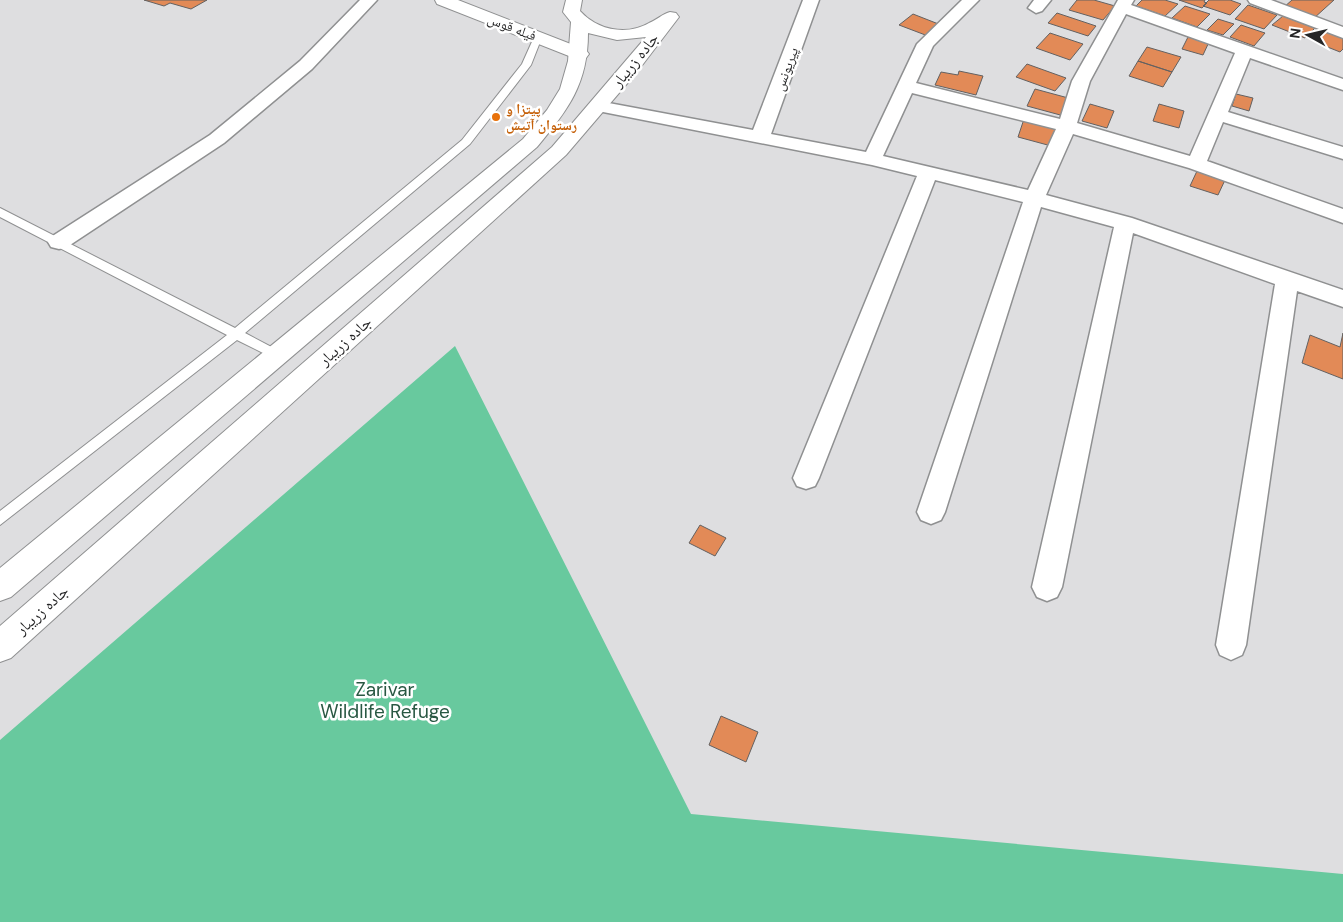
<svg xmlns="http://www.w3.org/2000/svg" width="1343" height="922" viewBox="0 0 1343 922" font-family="'DM Sans','Noto Naskh Arabic',sans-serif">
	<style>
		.green { fill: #68c99e }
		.building { fill: #e28a57; stroke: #636161 }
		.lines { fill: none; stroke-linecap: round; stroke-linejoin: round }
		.service-casing { stroke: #8f9091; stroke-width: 2 }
		.minor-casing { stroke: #8f9091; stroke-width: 3 }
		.tertiary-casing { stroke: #8f9091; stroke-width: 2 }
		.primary-casing { stroke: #8f9091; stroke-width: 2 }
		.service { fill: #fff; fill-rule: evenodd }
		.minor { fill: #fff; fill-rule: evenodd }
		.tertiary { fill: #fff; fill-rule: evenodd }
		.primary { fill: #fff; fill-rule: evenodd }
		.food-dot { fill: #e8710a; stroke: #fff; stroke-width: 2 }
		.labels { text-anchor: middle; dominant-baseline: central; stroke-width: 5; stroke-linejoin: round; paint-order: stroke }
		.far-street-label { font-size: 14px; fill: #262627; stroke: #fff }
		.far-food-label { font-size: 14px; font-weight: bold; fill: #c56008; stroke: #fff; text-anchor: start }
		.street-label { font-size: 16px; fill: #262627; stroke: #fff }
		.near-park-label { font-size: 19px; fill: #295843; stroke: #fff }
	</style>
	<rect width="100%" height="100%" fill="#dedee0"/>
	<!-- green -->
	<path class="green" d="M 455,346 L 691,814 L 1343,874 L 1343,922 L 0,922 L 0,740 Z"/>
	<!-- building -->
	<path class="building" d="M 144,0 L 207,0 L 191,9 L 170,3 L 164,6 Z
		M 1077,0 L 1094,0 L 1115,6 L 1103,20 L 1069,10 Z
		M 1142,0 L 1165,0 L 1178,4 L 1165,16 L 1136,6 Z
		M 1179,0 L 1205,0 L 1204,2 L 1207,3 L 1202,8 Z
		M 1209,0 L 1230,0 L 1241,4 L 1230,15 L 1203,6 Z
		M 1292,0 L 1334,0 L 1313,19 L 1283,8 Z
		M 1248,5 L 1277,15 L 1264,29 L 1235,19 Z
		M 1185,6 L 1210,14 L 1197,27 L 1172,18 Z
		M 1057,13 L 1096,26 L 1088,36 L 1048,23 Z
		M 913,14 L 941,25 L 928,36 L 899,25 Z
		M 1283,16 L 1315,28 L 1305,38 L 1272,25 Z
		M 1218,19 L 1234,24 L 1223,35 L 1207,30 Z
		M 1241,25 L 1265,33 L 1254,46 L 1230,37 Z
		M 1327,31 L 1343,37 L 1343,49 L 1340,52 L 1315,42 Z
		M 1050,33 L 1083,44 L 1070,60 L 1036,48 Z
		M 1188,37 L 1209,42 L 1203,55 L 1182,49 Z
		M 1147,47 L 1181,57 L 1172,72 L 1138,61 Z
		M 1138,61 L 1172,72 L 1163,87 L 1129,76 Z
		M 1027,64 L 1066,78 L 1055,91 L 1016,77 Z
		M 959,71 L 983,76 L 976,95 L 935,85 L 941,72 L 958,75 Z
		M 1035,89 L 1072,99 L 1064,116 L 1027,106 Z
		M 1236,94 L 1253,98 L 1249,111 L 1232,106 Z
		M 1090,104 L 1114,111 L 1107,128 L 1082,121 Z
		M 1159,104 L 1184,111 L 1179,128 L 1153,121 Z
		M 1025,116 L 1061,125 L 1055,147 L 1018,137 Z
		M 1197,171 L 1225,180 L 1218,195 L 1190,186 Z
		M 1343,333 L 1343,379 L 1302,363 L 1310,335 L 1340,347 Z
		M 700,525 L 726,538 L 715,556 L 689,543 Z
		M 721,716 L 758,732 L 746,762 L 709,745 Z"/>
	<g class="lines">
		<defs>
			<path id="service" d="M 535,35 L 542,37 L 531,65 L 470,144 L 245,333 L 279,351 L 281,354 L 279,357 L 271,357 L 237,340 L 0,525 L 0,511 L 227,335 L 0,217 L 0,208 L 235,328 L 462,140 L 522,64 Z"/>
			<path id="minor" d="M 360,0 L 377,0 L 312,69 L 224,143 L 67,247 L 59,249 L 51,247 L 48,242 L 51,237 L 210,135 L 300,61 Z
				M 803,0 L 819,0 L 771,134 L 866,152 L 917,44 L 962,0 L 979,0 L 933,46 L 916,83 L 1060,119 L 1072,81 L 1118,0 L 1134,0 L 1131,5 L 1343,79 L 1343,90 L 1250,58 L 1228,112 L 1343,147 L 1343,159 L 1223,122 L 1207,161 L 1343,209 L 1343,223 L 1189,168 L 1073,134 L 1046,195 L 1132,218 L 1343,290 L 1343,307 L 1297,291 L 1246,645 L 1242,655 L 1231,660 L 1220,655 L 1216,645 L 1275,284 L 1133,233 L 1062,587 L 1057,597 L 1047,601 L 1037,597 L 1032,587 L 1114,227 L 1041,207 L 945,512 L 941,520 L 931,524 L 921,520 L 917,512 L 1023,202 L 935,180 L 819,478 L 815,486 L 806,489 L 797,486 L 793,478 L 917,176 L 872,165 L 598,111 L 592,110 L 589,106 L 592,102 L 598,101 L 753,130 ZM 1126,14 L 1235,53 L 1190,156 L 1077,123 L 1090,81 ZM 912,93 L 1056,129 L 1028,190 L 883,156 Z
				M 1034,0 L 1051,0 L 1042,11 L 1036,13 L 1028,8 Z
				M 1248,0 L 1271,0 L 1343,27 L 1343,38 L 1250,3 Z"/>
			<path id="tertiary" d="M 435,0 L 458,0 L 586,50 L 589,54 L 586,58 L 574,58 L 437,4 Z"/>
			<path id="primary" d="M 566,0 L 582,0 L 580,11 C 597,30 626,36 649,23 C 657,20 662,14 670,12 L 676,13 L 679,17 L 637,72 L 566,155 L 11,658 L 0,662 L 0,626 L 552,147 L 646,37 L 617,40 L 588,33 C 588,84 568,110 537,147 L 11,597 L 0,601 L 0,568 L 523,139 L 547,110 L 560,89 L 568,61 L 571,22 L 563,12 Z"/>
		</defs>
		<!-- service casing -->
		<use href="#service" class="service-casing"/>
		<!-- minor casing -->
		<use href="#minor" class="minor-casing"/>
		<!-- tertiary casing -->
		<use href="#tertiary" class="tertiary-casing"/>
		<!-- primary casing -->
		<use href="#primary" class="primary-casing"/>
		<!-- service -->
		<use href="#service" class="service"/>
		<!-- minor -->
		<use href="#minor" class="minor"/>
		<!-- tertiary -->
		<use href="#tertiary" class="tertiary"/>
		<!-- primary -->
		<use href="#primary" class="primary"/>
	</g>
	<!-- markers -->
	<circle class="food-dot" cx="496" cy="117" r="5"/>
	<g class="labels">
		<!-- far-street labels -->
		<g class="far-street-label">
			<text transform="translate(512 27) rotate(21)">فیله قوس</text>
			<text transform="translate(786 69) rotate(-70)">پیریونس</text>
		</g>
		<!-- far-food labels -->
		<g class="far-food-label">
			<text x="506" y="109">پیتزا و<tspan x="506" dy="16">رستوان آتیش</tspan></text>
		</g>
		<!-- street labels -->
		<g class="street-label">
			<text transform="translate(635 60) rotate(-51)">جاده زریبار</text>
			<text transform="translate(345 341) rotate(-42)">جاده زریبار</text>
			<text transform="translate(42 610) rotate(-42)">جاده زریبار</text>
		</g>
		<!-- near-park labels -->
		<g class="near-park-label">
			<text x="385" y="689">Zarivar<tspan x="385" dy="22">Wildlife Refuge</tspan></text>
		</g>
	</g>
	<!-- north arrow -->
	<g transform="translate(1308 35) rotate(278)" stroke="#ffffff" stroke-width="4" paint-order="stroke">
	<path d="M0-4L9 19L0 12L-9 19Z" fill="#262627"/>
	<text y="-8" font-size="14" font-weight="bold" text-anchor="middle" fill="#262627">N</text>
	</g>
</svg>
